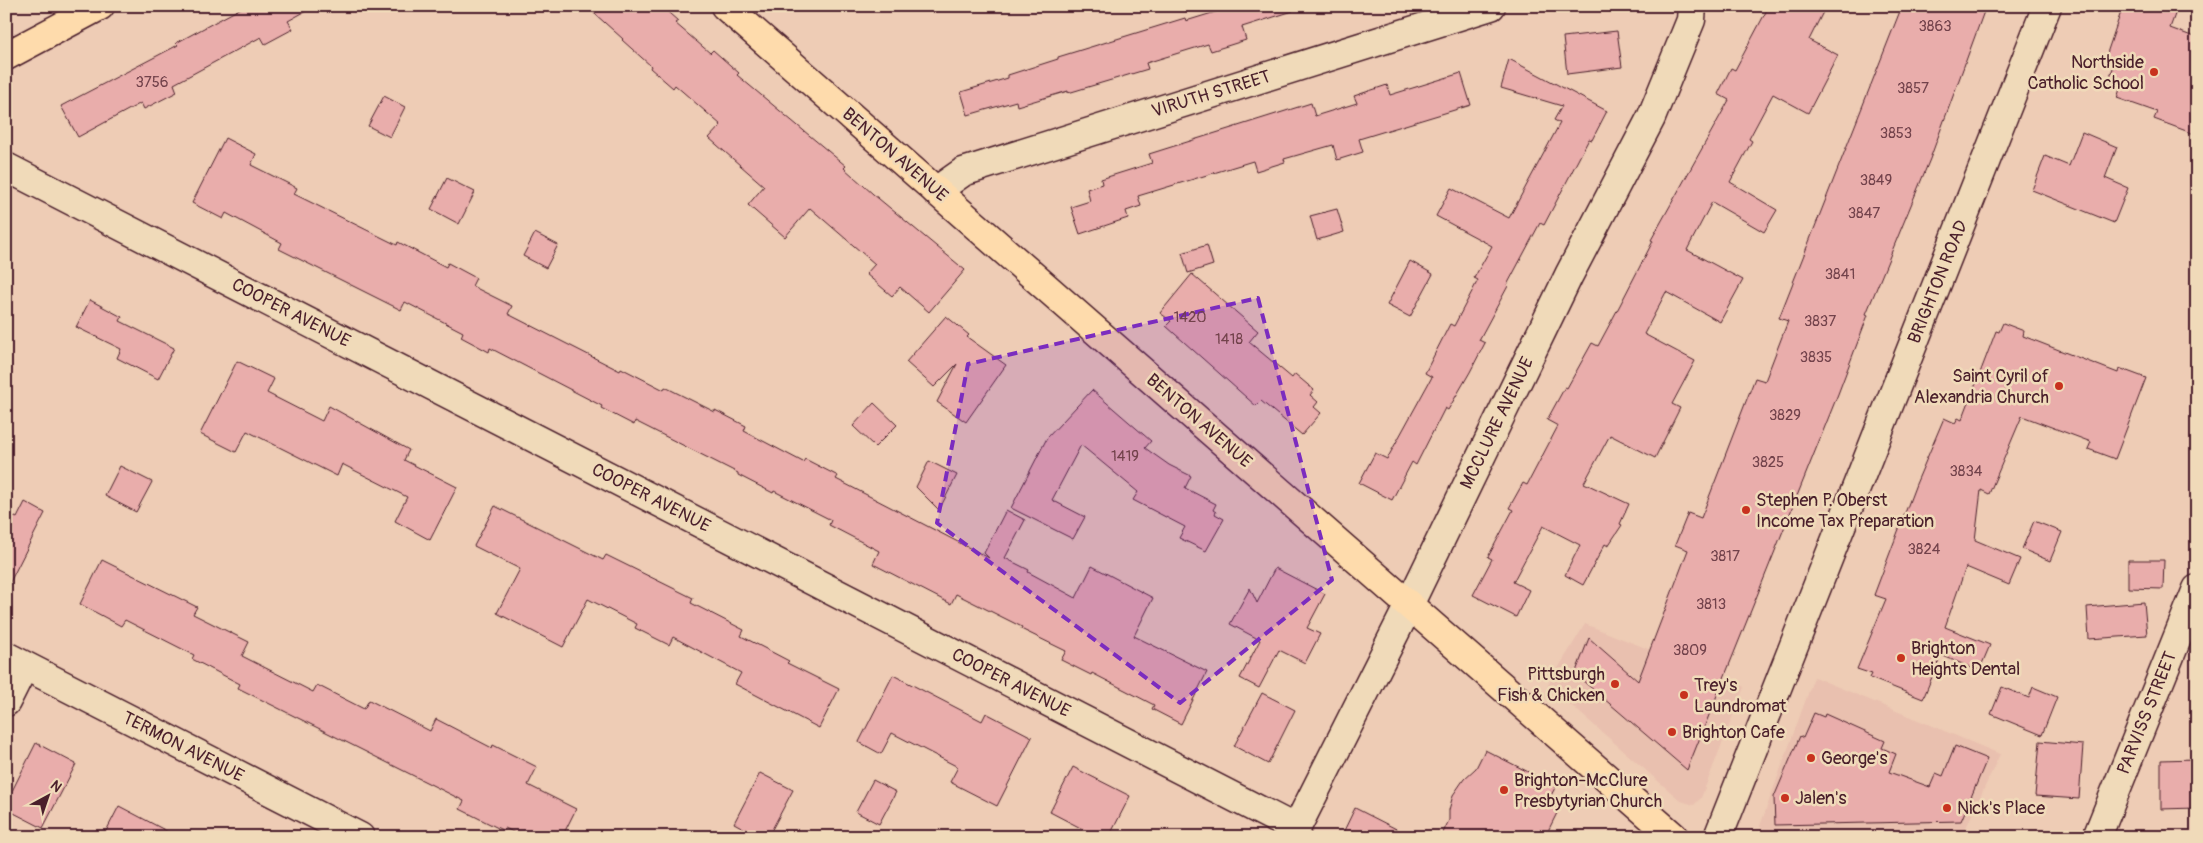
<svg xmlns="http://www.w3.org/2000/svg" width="2203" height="843" viewBox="0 0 2203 843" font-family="Pangolin,sans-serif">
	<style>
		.built { fill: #e9c0af }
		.building { fill: #e9adab; stroke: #4a1f2b }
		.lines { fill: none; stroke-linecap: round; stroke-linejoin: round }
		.minor-casing { stroke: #4a1f2b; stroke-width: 31 }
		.tertiary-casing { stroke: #4a1f2b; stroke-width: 31 }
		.primary-casing { stroke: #4a1f2b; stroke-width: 31 }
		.minor { stroke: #f0dab9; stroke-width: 28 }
		.tertiary { stroke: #f0dab9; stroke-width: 28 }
		.primary { stroke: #fedbac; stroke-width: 28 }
		.marked { fill: #7b2cbf; fill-opacity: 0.2; stroke: #7b2cbf; stroke-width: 4; stroke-dasharray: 10 6; stroke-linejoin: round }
		.poi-dot { fill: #c8321e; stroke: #f0dab9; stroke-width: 2 }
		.labels { text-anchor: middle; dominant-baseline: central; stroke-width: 5; stroke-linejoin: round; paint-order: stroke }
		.number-label { font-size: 15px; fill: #72424b }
		.poi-label { font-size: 18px; fill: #4a1f2b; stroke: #f0dab9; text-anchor: start }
		.street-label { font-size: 18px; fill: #4a1f2b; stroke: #f0dab9 }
	</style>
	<rect width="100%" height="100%" fill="#eeccb5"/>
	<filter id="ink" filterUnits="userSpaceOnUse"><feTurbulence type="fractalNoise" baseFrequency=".02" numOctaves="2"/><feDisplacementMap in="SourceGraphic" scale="10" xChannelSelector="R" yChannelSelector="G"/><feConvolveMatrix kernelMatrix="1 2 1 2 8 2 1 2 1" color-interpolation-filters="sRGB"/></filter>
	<g filter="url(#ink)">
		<!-- built -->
		<path class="built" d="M 1585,624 L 1744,687 L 1701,798 L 1694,805 L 1681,801 L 1548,685 Z
			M 1814,677 L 2000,754 L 1964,832 L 1842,837 L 1767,837 L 1760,826 Z"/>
		<!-- building -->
		<path class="building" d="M 245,6 L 315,6 L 288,21 L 293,29 L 265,44 L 261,37 L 174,84 L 177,92 L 144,109 L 141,103 L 78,137 L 61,106 L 178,45 L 176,43 Z
			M 586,6 L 661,6 L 678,21 L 675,23 L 710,53 L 713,50 L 739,73 L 737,75 L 846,166 L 844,168 L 873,194 L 965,270 L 929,312 L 900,287 L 892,296 L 866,274 L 875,264 L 810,208 L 785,237 L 748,205 L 764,186 L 709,138 L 721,125 L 675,85 L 673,88 L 650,68 L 651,66 L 622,40 L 623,39 Z
			M 1235,6 L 1292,6 L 1293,11 L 1242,27 L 1246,40 L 1211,51 L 1208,44 L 1146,63 L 1148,69 L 1068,93 L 1068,91 L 1017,106 L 1016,101 L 968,115 L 961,92 L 1008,78 L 1008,75 L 1058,59 L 1058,57 L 1185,18 L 1186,21 Z
			M 1769,6 L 1826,6 L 1809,40 L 1838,55 L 1808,113 L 1773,94 L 1749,139 L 1752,141 L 1730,182 L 1777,210 L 1764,232 L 1712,202 L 1687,250 L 1743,280 L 1720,322 L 1666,292 L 1644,334 L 1695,361 L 1672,404 L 1680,408 L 1655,458 L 1610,435 L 1584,483 L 1629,504 L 1620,524 L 1622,525 L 1608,546 L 1605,544 L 1583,585 L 1565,575 L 1580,545 L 1543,526 L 1513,582 L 1529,590 L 1516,617 L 1473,595 L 1492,559 L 1488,557 L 1513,510 L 1509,508 L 1523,483 L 1527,485 L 1558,426 L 1547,420 L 1565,387 L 1567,388 L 1592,343 L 1598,346 L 1620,305 L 1653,241 L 1651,240 L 1729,100 L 1718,94 L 1731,68 L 1735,70 Z
			M 1902,6 L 1986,6 L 1930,159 L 1866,314 L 1868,315 L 1838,394 L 1687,770 L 1575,674 L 1589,638 L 1638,681 L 1688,550 L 1675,545 L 1688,513 L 1701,518 L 1755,378 L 1765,381 L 1788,321 L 1779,318 Z
			M 2123,6 L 2178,6 L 2170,28 L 2197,38 L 2197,135 L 2154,119 L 2157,112 L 2117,98 L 2120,89 L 2107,84 L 2116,60 L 2106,56 Z
			M 1617,31 L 1622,67 L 1567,74 L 1563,37 Z
			M 1509,59 L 1607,111 L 1592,140 L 1589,139 L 1544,225 L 1540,223 L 1507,285 L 1508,286 L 1479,340 L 1485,343 L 1470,372 L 1448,410 L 1445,408 L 1416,465 L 1412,462 L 1392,500 L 1359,483 L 1375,453 L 1387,459 L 1432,377 L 1425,373 L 1450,324 L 1454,326 L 1478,280 L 1474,278 L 1492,246 L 1436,216 L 1451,188 L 1509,218 L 1560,123 L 1554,120 L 1562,106 L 1501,88 Z
			M 1461,73 L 1471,105 L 1359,139 L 1363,152 L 1337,160 L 1333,145 L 1284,159 L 1285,162 L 1256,171 L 1253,161 L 1138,196 L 1141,206 L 1126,211 L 1128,218 L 1080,234 L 1071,207 L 1090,201 L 1087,189 L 1102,184 L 1101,179 L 1152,163 L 1149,154 L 1311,103 L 1315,116 L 1357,103 L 1354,96 L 1387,85 L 1390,95 Z
			M 384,96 L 405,107 L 390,137 L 368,126 Z
			M 2082,132 L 2117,147 L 2105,178 L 2128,188 L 2114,223 L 2032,190 L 2045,156 L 2069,166 Z
			M 225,138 L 256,154 L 251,165 L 297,188 L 294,194 L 397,245 L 398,242 L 446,267 L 448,263 L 476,278 L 472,286 L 512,306 L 508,314 L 620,371 L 621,368 L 664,390 L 665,387 L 715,412 L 715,410 L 746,426 L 744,431 L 803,462 L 805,459 L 838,476 L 836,479 L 989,558 L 984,553 L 1006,510 L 1025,520 L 1005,558 L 1029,570 L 1028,572 L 1076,598 L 1092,566 L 1153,598 L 1134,636 L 1207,672 L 1181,724 L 1152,709 L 1154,705 L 1092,673 L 1091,675 L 1061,660 L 1066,651 L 1021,629 L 1022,627 L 956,594 L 951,604 L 873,564 L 879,551 L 829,525 L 831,520 L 774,491 L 773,493 L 738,475 L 738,473 L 635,421 L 634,425 L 601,408 L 602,406 L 490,348 L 489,352 L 476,345 L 461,337 L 463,332 L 405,302 L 401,310 L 279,249 L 282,243 L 226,213 L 223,219 L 192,203 Z
			M 447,178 L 475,192 L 459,224 L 431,209 Z
			M 1337,209 L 1344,232 L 1317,240 L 1310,216 Z
			M 535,233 L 558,245 L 546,268 L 523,256 Z
			M 1207,245 L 1213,265 L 1188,273 L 1182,253 Z
			M 1410,261 L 1433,274 L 1410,317 L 1387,305 Z
			M 1192,274 L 1258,331 L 1249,342 L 1292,378 L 1295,374 L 1314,390 L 1310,395 L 1318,402 L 1314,407 L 1321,413 L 1302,435 L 1261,401 L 1256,406 L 1166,326 L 1171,321 L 1160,313 Z
			M 90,300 L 122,317 L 120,321 L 174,348 L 158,379 L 117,358 L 121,349 L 76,327 Z
			M 946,316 L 969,335 L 967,337 L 1006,365 L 966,422 L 937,402 L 957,364 L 934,387 L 906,362 Z
			M 2003,323 L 2024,331 L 2023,336 L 2118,373 L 2119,368 L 2146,378 L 2115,459 L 2088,449 L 2091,442 L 2022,416 L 1989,494 L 1981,490 L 1975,540 L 2020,559 L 2009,585 L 1966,567 L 1945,627 L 1990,645 L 1979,671 L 1941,655 L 1923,699 L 1870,678 L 1872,674 L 1857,669 L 1886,599 L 1874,595 L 1916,484 L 1944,418 L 1955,423 L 1958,418 L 1962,420 L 1996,331 L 1999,332 Z
			M 237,361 L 274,379 L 267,393 L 322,421 L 329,406 L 409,450 L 404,460 L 457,487 L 430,540 L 395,521 L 407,497 L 342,464 L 337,476 L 247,431 L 236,452 L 200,434 Z
			M 1092,390 L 1151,441 L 1145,448 L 1169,465 L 1191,476 L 1185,488 L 1216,504 L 1213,510 L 1216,512 L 1215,514 L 1224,519 L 1206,551 L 1179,538 L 1185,527 L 1133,500 L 1138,492 L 1081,445 L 1052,500 L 1085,517 L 1073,539 L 1011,508 L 1047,438 Z
			M 874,403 L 897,425 L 875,447 L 853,426 Z
			M 929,461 L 957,475 L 939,510 L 916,487 Z
			M 120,466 L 152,482 L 136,512 L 105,496 Z
			M 25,502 L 45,513 L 6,590 L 6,512 L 17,518 Z
			M 495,506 L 603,560 L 606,555 L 693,598 L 691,603 L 744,630 L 741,636 L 789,661 L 787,663 L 839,689 L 819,728 L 735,684 L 741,673 L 673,637 L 669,645 L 635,628 L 637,624 L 588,599 L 563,647 L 497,613 L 520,569 L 474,546 Z
			M 2034,521 L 2062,532 L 2050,561 L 2022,549 Z
			M 102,560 L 197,607 L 193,614 L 249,642 L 242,656 L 313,692 L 317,685 L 364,709 L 369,700 L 430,731 L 436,719 L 492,748 L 493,745 L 537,767 L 528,785 L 576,809 L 562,837 L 523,837 L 505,828 L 504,831 L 460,809 L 464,801 L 238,688 L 240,684 L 192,659 L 194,655 L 125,620 L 121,626 L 80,604 Z
			M 2128,560 L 2164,560 L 2163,589 L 2128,588 Z
			M 1275,568 L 1325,594 L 1307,628 L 1320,634 L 1305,663 L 1279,650 L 1259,688 L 1240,678 L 1260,640 L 1230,624 L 1250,588 L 1257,603 Z
			M 2144,602 L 2147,635 L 2089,639 L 2087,607 Z
			M 893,675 L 982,721 L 986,713 L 1032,737 L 997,806 L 950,782 L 958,767 L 892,733 L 881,754 L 859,742 Z
			M 2002,687 L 2029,698 L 2033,687 L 2057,697 L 2042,735 L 1991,714 Z
			M 1262,693 L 1295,710 L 1268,764 L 1234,746 Z
			M 1814,713 L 1824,717 L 1825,714 L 1885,741 L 1882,748 L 1896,754 L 1889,772 L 1930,787 L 1936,773 L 1943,776 L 1955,746 L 1987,759 L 1961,821 L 1775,825 L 1774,797 L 1800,736 L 1803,738 Z
			M 2040,741 L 2083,745 L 2079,799 L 2035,796 Z
			M 36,743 L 76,764 L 43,828 L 6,809 L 6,803 Z
			M 1485,750 L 1556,786 L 1547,803 L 1559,809 L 1545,837 L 1441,837 L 1449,820 L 1449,810 L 1453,795 L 1464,779 L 1476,768 Z
			M 2195,759 L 2196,808 L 2161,809 L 2161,760 Z
			M 1073,767 L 1130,796 L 1109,837 L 1098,837 L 1050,812 Z
			M 760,773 L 793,790 L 768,837 L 760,837 L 734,823 Z
			M 873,780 L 896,792 L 879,824 L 856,812 Z
			M 119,806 L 178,837 L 103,837 Z
			M 1355,808 L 1412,837 L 1341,837 Z"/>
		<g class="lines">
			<defs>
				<path id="minor" d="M 6,167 L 1296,829
					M 936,191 L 963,172 L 1491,6
					M 6,702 L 24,666
					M 1292,837 L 1409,605 L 1569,275 L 1651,118 L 1691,20 L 1692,6
					M 2097,837 L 2197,589"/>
				<path id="tertiary" d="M 6,656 L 360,837
					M 1718,837 L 2047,6"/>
				<path id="primary" d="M 725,6 L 1674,837
					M 6,56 L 100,6"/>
			</defs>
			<!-- minor casing -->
			<use href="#minor" class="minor-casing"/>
			<!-- tertiary casing -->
			<use href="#tertiary" class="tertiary-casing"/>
			<!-- primary casing -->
			<use href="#primary" class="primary-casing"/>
			<!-- minor -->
			<use href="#minor" class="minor"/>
			<!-- tertiary -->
			<use href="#tertiary" class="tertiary"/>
			<!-- primary -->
			<use href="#primary" class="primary"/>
		</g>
	</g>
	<!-- marked area -->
	<path class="marked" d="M 1258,298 L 1332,580 L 1180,703 L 937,523 L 968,364 Z"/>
	<!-- markers -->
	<g class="poi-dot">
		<circle cx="2154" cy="72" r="5"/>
		<circle cx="2059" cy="386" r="5"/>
		<circle cx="1746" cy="510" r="5"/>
		<circle cx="1901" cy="658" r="5"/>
		<circle cx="1615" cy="684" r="5"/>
		<circle cx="1684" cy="695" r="5"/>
		<circle cx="1672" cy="732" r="5"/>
		<circle cx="1811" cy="758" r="5"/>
		<circle cx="1504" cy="790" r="5"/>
		<circle cx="1785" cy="798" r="5"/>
		<circle cx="1947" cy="808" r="5"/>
	</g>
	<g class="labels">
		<!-- number labels -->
		<g class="number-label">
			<text x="1935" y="26">3863</text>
			<text x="152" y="82">3756</text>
			<text x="1913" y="88">3857</text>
			<text x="1896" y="133">3853</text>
			<text x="1876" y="180">3849</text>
			<text x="1864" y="213">3847</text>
			<text x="1840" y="274">3841</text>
			<text x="1190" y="317">1420</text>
			<text x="1820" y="321">3837</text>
			<text x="1229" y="339">1418</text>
			<text x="1816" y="357">3835</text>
			<text x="1785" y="415">3829</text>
			<text x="1125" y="456">1419</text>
			<text x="1768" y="462">3825</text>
			<text x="1966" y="471">3834</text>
			<text x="1924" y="549">3824</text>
			<text x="1725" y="556">3817</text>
			<text x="1711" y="604">3813</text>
			<text x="1690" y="650">3809</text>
		</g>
		<!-- poi labels -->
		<g class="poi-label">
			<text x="2144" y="62" text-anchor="end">Northside<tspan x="2144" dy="21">Catholic School</tspan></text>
			<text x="2049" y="376" text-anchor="end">Saint Cyril of<tspan x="2049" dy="21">Alexandria Church</tspan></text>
			<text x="1756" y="500">Stephen P. Oberst<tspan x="1756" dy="21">Income Tax Preparation</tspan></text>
			<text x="1911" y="648">Brighton<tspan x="1911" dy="21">Heights Dental</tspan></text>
			<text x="1605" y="674" text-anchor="end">Pittsburgh<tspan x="1605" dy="21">Fish &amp; Chicken</tspan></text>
			<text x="1694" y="685">Trey's<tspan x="1694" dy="21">Laundromat</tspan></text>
			<text x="1682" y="732">Brighton Cafe</text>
			<text x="1821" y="758">George's</text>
			<text x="1514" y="780">Brighton-McClure<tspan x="1514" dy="21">Presbytyrian Church</tspan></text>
			<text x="1795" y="798">Jalen's</text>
			<text x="1957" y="808">Nick's Place</text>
		</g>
		<!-- street labels -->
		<g class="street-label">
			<text transform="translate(1211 94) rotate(-17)">VIRUTH STREET</text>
			<text transform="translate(895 155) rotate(41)">BENTON AVENUE</text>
			<text transform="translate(1938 282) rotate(-68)">BRIGHTON ROAD</text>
			<text transform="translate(291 313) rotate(27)">COOPER AVENUE</text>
			<text transform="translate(1199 421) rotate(41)">BENTON AVENUE</text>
			<text transform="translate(1497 423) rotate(-64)">MCCLURE AVENUE</text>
			<text transform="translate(651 498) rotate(27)">COOPER AVENUE</text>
			<text transform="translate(1011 683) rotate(27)">COOPER AVENUE</text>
			<text transform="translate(2147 713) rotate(-68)">PARVISS STREET</text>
			<text transform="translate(183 747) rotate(27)">TERMON AVENUE</text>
		</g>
	</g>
	<!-- margin -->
	<rect width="2203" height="843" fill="none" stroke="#f0dab9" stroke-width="25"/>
	<rect x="12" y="12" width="2178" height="818" fill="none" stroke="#4a1f2b" stroke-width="2" filter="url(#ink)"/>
	<!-- north arrow -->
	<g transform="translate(48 796) rotate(40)" stroke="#f0dab9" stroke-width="4" paint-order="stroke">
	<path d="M0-4L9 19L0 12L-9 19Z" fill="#4a1f2b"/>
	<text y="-8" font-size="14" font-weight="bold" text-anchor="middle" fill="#4a1f2b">N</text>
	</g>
</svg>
